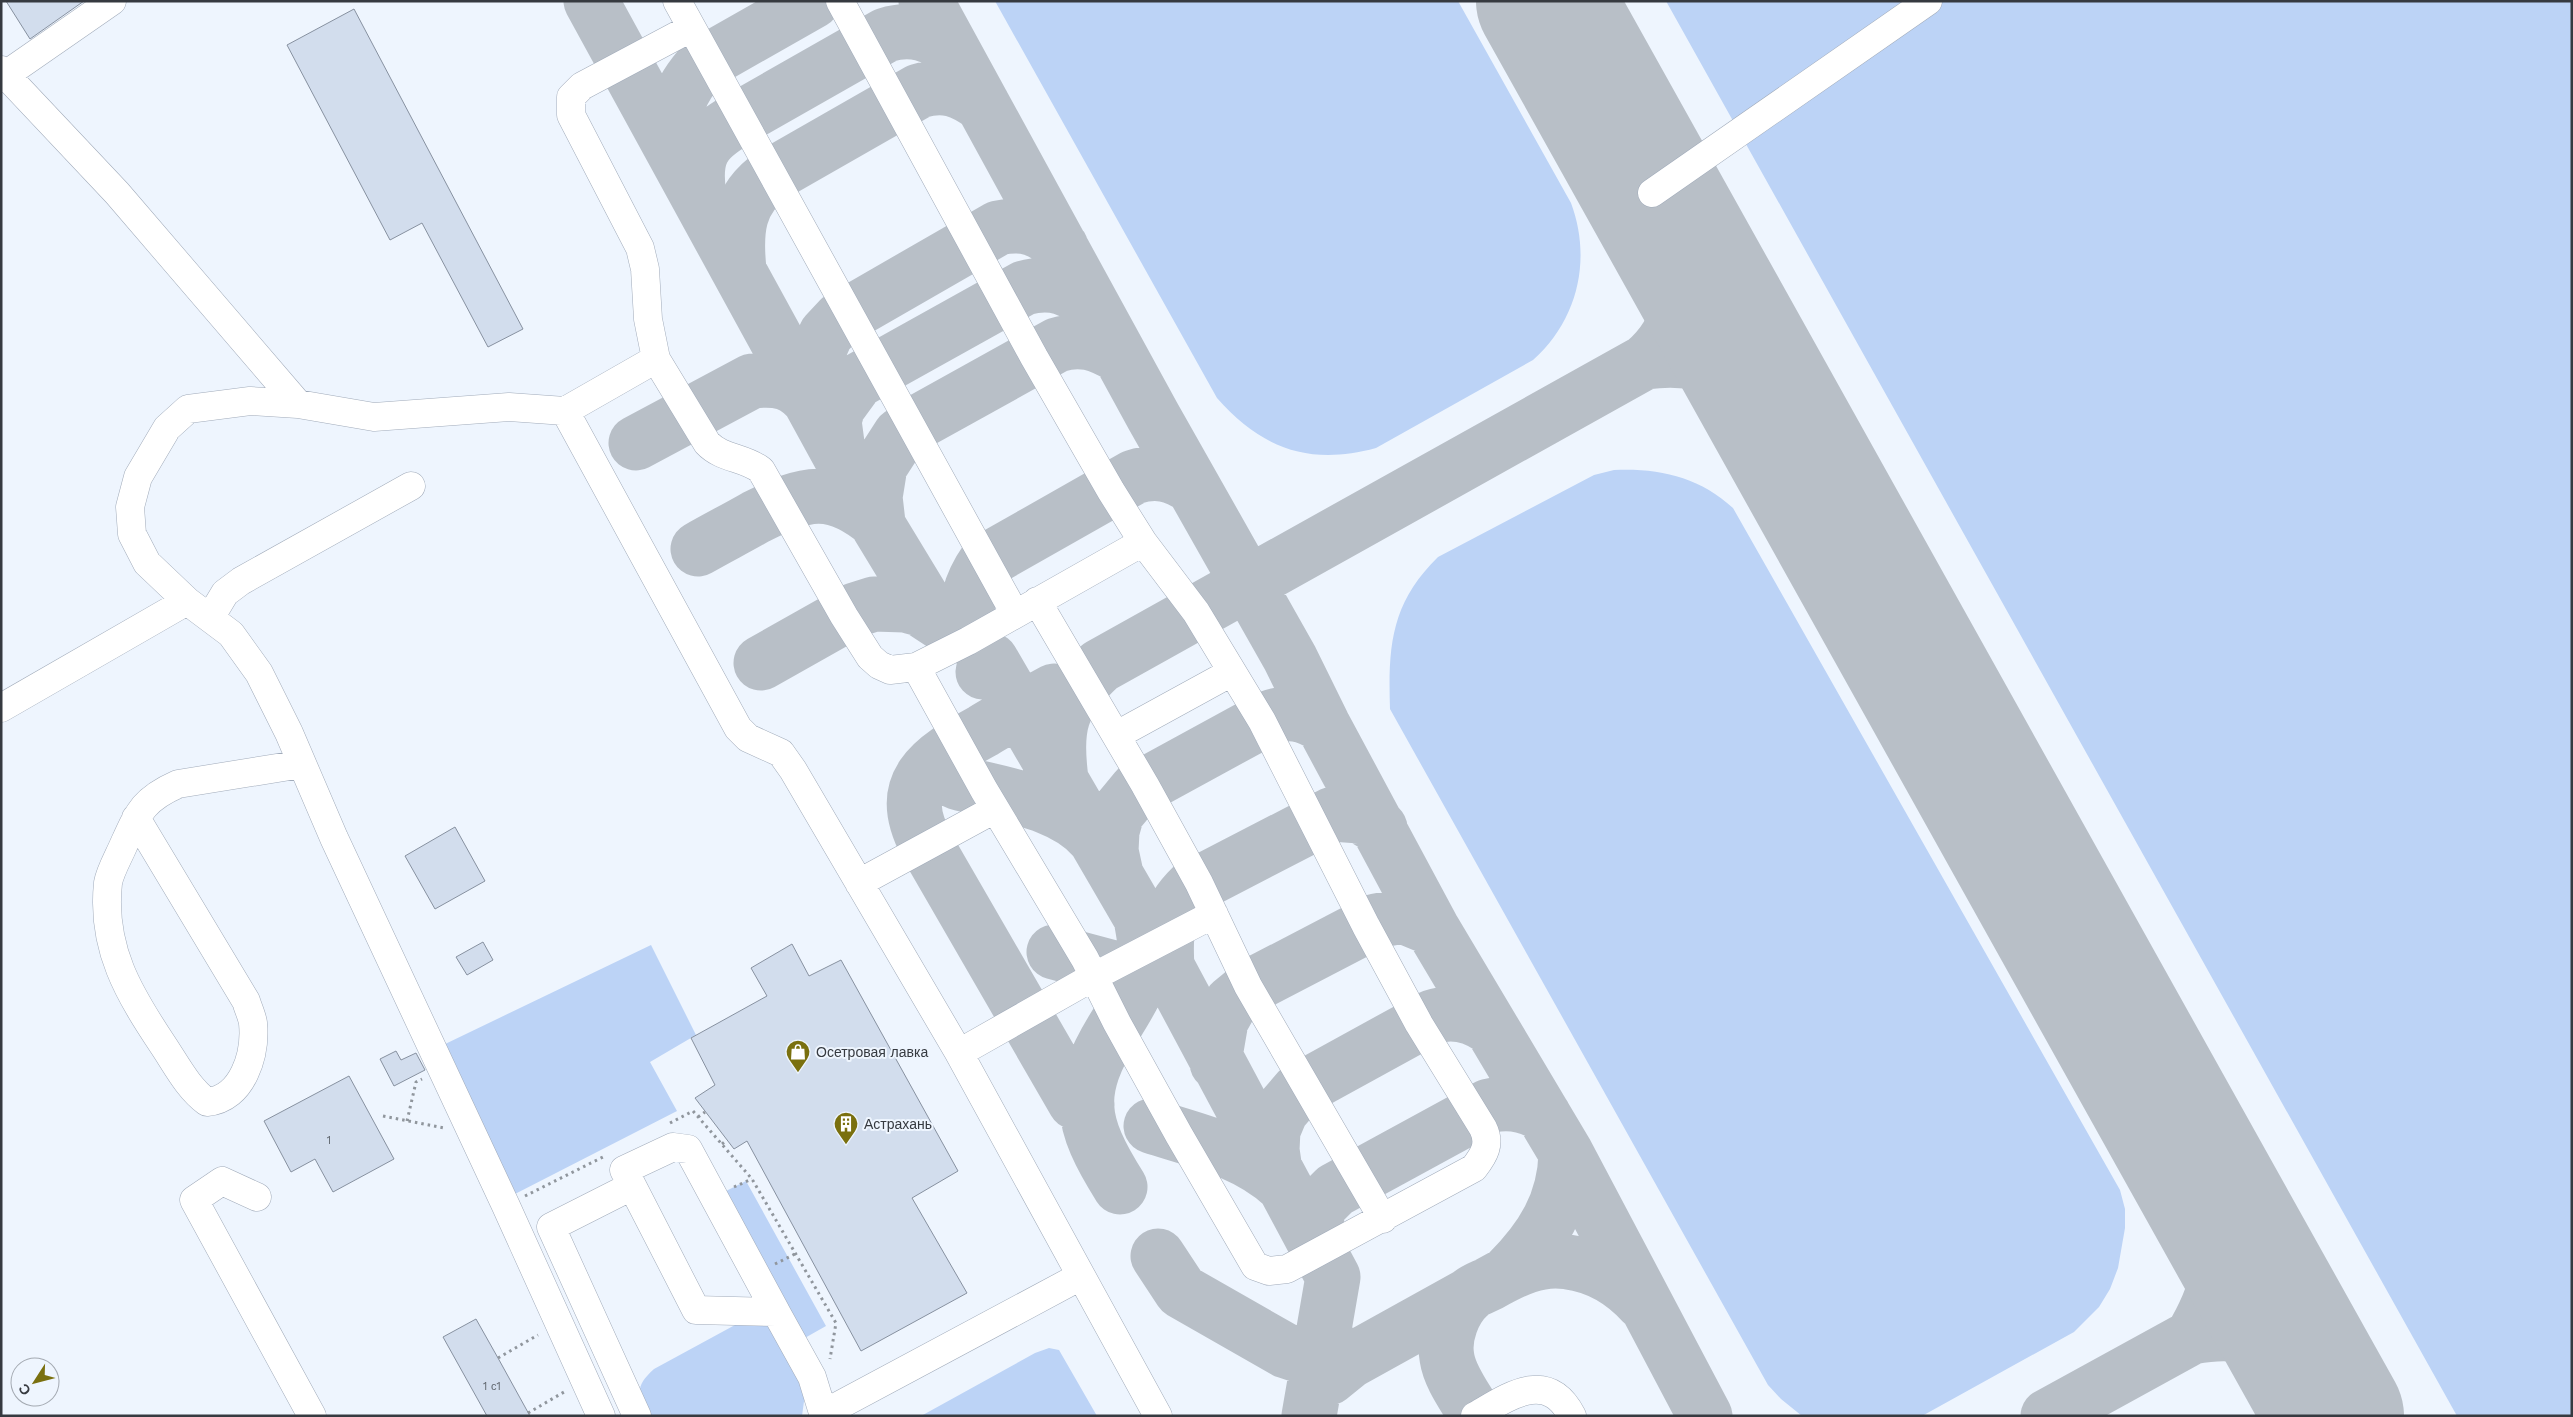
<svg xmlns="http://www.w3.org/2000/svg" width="2573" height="1417" viewBox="0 0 2573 1417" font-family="'Work Sans',sans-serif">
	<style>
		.green { fill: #bcd3f6 }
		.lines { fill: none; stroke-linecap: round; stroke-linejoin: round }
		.taxiway { stroke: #b8bfc7; stroke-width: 55 }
		.runway { stroke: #b8bfc7; stroke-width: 138 }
		.building { fill: #d2dded; stroke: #8791a0 }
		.minor-casing { stroke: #a1abba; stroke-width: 29 }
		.path { stroke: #90969d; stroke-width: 3; stroke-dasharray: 2.5 4; stroke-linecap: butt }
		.minor { stroke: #fff; stroke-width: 28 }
		.labels { text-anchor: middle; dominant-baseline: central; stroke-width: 4; stroke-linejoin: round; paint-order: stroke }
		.number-label { font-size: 11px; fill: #5d636b }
		.poi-label { font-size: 14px; fill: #363a40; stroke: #eef5fe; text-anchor: start }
	</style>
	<rect width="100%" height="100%" fill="#eef5fe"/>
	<!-- green -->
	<path class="green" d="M 995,1 L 1458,1 L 1571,203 C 1592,259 1578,320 1533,360 L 1376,448 C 1310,466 1262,449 1217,398 Z
		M 1666,1 L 2572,1 L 2572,1416 L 2457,1416 Z
		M 1614,470 C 1660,468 1699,477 1733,508 L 2120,1190 L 2125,1209 L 2125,1228 L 2118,1268 L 2110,1289 L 2099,1307 L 2074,1332 L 1922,1416 L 1802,1416 L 1781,1399 L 1768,1385 L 1390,709 C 1388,646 1391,603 1438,557 L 1594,475 Z
		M 651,945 L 696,1035 L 650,1062 L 677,1111 L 515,1194 L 441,1046 Z
		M 746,1181 L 826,1326 L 803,1339 L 722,1193 Z
		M 746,1319 L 767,1324 L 803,1386 L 805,1394 L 802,1416 L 649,1416 C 638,1394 634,1387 654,1369 Z
		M 1049,1348 L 1059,1350 L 1097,1416 L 921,1416 L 1035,1353 Z"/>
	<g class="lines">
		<!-- taxiway -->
		<path class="taxiway" d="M 591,1 L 879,527 L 933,616
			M 926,1 L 1153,416 L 1290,658 L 1323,725 L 1432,928 L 1566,1153 L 1705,1416
			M 683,160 L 675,154 C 671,114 677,92 704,63 L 813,1
			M 699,197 C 693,153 702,140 740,118 L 886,35 C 912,27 934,34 954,52
			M 739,270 C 735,231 737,199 772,175 L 919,91 C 945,83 962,90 983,105
			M 1645,362 C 1686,327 1683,289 1679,240
			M 812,403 L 814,361 L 826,334 L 840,319 L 998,228 C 1024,222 1043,229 1061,247
			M 636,443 L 752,381 C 779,378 795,382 812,403
			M 838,451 L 834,421 L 838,407 L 857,381 L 1024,288 C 1053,280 1073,288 1094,308
			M 878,523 L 875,497 L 880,466 L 900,435 L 922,420 L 1057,345 C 1082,337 1099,344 1120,356
			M 698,549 C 717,538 737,528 756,517 C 805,492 832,485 877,522
			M 991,660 L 1141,918 L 1333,1277 L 1309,1416
			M 761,663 L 855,610 L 874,604 L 905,605 L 920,609 L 949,628
			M 983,672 C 990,657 976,646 971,633 C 961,609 972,581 986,561 L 1134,477 C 1157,470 1173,474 1193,487
			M 1054,691 C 1030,704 1006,717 983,731 C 932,759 893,783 927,846 L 1075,1102 L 1087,1105
			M 1061,779 C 1054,726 1060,703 1100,666 L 1645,362 C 1682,357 1726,362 1754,390 C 1765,400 1774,415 1783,427
			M 956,782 C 1002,795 1063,801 1094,838
			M 1116,874 L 1111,851 L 1112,831 L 1117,813 L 1136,790 L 1268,718 C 1290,710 1304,714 1323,725
			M 1054,952 L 1140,975
			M 1167,968 C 1165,934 1165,913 1192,887 L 1333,814 L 1360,816 L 1380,828
			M 1217,1063 L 1216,1050 L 1221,1021 L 1231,1003 L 1253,985 L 1376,921 L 1403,916 L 1432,928
			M 1151,1126 C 1198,1141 1246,1151 1283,1185
			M 1275,1171 L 1272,1150 L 1273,1130 L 1281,1111 L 1299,1090 L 1432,1017 C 1453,1010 1472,1015 1490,1027
			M 1120,1187 C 1079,1122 1074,1092 1115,1026 C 1128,1005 1141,985 1145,960 C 1147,947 1143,931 1141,918
			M 1314,1241 L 1318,1207 L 1335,1190 L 1489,1106 C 1508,1101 1525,1104 1543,1114
			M 1158,1256 L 1181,1291 L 1286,1351 L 1307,1358 L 1359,1355
			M 1508,1273 C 1542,1239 1565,1203 1566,1153
			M 2192,1337 C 2227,1278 2227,1242 2203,1179
			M 1329,1378 L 1350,1361 L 1469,1295
			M 1476,1416 C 1466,1398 1450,1378 1447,1358 C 1443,1337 1453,1309 1469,1295 C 1474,1290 1483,1287 1489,1284 C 1514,1270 1539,1257 1568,1262 C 1598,1266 1623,1281 1643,1303
			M 2048,1416 L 2192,1337 C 2256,1325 2280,1347 2322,1392"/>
		<!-- runway -->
		<path class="runway" d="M 1545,1 L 2335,1416"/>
	</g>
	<!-- building -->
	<path class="building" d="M 6,1 L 84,1 L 30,39 Z
		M 354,9 L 523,329 L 488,347 L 422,223 L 390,240 L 287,45 Z
		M 455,827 L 485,881 L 435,909 L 405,856 Z
		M 483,942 L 493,960 L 467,975 L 456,957 Z
		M 792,944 L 809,976 L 841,960 L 958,1171 L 912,1198 L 967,1293 L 861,1351 L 747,1141 L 734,1149 L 695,1098 L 715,1085 L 691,1038 L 767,996 L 751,968 Z
		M 396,1051 L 401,1060 L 416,1053 L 425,1070 L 394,1086 L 380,1059 Z
		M 349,1076 L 394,1159 L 333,1192 L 315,1159 L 291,1172 L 264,1121 Z
		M 476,1319 L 498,1358 L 530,1416 L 487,1416 L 443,1337 Z"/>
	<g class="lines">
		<defs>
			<path id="minor" d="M 677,1 L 1015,614
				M 840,1 L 1034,357 L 1111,491 L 1143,542 L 1196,612 L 1262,721 L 1366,926 L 1419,1024 L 1483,1128 C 1491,1144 1484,1155 1474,1168 L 1287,1269 L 1269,1271 L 1255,1266 L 1179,1135 L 1117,1023 L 1085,959 L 984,790 L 916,667
				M 1,70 L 117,193 L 298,404
				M 1,78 L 112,1
				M 1652,193 L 1928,1
				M 656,359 L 707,443 C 722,459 744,457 761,470 L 844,616 L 870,657 L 879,665 L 890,670 L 916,667 L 968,641 L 1143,542
				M 565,411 L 738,728 L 748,738 L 781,753 L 793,770 L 959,1053 L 1158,1416
				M 1037,601 L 1145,785 L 1199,883 L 1248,986 L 1383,1219
				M 210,618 L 225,593 L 241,581 L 411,486
				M 1,708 L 187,601
				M 1117,735 L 1232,672
				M 136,818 L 246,1001 C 248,1008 252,1016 253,1023 C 256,1054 243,1099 207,1102 C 188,1088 177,1066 163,1045 C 129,994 101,948 108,883 C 110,871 119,856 124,844 C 139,811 144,799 178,784 L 302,764
				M 859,883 L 995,809
				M 959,1053 L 1093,977 L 1214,914
				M 632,1186 L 551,1227 L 637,1416
				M 257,1197 L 222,1181 L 194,1200 L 312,1416
				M 776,1312 L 688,1149 L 673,1147 L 624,1170 L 696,1310 L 776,1312 L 812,1377 L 824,1416
				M 823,1414 L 1081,1276
				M 601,1416 L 506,1206 L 334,838 L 289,733 L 259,673 L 231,634 L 187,601 L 147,563 L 132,534 L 130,507 L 138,477 L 167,428 L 188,409 L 250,401 L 298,404 L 374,417 L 509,407 L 565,411 L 656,359 L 648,319 L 645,269 L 640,248 L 571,115 L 571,97 L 582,86 L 691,28
				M 1475,1416 C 1508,1397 1547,1368 1572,1416"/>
		</defs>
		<!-- minor casing -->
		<use href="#minor" class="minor-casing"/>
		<!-- path -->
		<path class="path" d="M 383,1116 L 444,1128
			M 698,1117 L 705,1112
			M 407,1121 L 416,1082 L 422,1079
			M 670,1123 L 693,1111 L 752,1179 L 836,1323 L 830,1359
			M 722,1144 L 727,1140
			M 734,1187 L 752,1179
			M 525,1196 L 605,1156
			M 775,1264 L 795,1254
			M 498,1358 L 538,1335
			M 528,1413 L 564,1392"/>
		<!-- minor -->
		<use href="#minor" class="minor"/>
	</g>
	<!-- icons -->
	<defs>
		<symbol id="shop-pin" viewBox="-11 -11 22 30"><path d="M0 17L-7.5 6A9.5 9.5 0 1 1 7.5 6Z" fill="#7a700f" stroke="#eef5fe"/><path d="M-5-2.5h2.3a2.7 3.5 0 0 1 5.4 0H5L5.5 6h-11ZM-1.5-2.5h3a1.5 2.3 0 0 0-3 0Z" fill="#fff"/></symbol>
		<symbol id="building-pin" viewBox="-11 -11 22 30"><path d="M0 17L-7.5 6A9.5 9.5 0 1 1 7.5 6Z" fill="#7a700f" stroke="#eef5fe"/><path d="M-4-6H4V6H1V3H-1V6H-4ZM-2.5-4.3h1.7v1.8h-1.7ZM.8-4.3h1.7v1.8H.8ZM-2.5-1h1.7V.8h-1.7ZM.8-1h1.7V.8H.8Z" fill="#fff"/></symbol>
	</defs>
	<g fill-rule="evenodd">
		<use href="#shop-pin" x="784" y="1038" width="28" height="38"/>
		<use href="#building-pin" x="832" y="1110" width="28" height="38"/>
	</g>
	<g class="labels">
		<!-- number labels -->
		<g class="number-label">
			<text x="329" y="1140">1</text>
			<text x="492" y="1386">1 с1</text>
		</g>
		<!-- poi labels -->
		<g class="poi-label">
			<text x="816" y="1052">Осетровая лавка</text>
			<text x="864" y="1124">Астрахань</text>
		</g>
	</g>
	<!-- border -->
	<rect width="2573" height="1417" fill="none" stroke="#363a40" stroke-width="5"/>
	<!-- north arrow -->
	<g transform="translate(35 1382) rotate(234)"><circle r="24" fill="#eef5fe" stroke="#a4aab2"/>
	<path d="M0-4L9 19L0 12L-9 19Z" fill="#7a700f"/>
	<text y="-8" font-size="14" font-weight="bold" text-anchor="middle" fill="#363a40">С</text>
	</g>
</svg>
